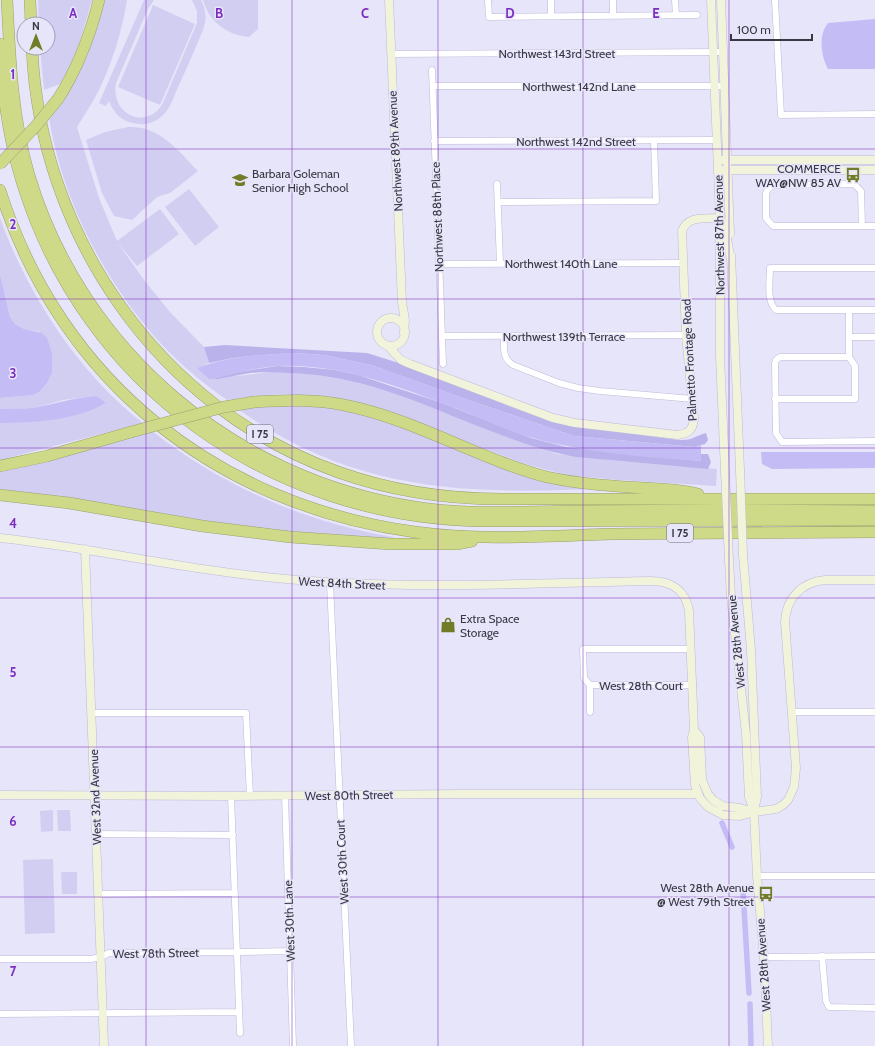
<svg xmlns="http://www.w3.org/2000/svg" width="875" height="1046" viewBox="0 0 875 1046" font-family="Cabin,sans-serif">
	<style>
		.green { fill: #d2cef2 }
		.forest { fill: #bab2eb }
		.water { fill: #c4bcf5 }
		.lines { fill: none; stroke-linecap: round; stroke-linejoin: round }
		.canal { stroke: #c4bcf5; stroke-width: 5.5 }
		.street-casing { stroke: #bdb9d9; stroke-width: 7 }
		.secondary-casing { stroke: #bdb9d9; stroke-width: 9 }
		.highway-casing { stroke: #9aa170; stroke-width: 12 }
		.street { stroke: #fff; stroke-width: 6 }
		.secondary { stroke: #f1f4db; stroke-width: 8 }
		.highway { stroke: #cfda88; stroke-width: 11 }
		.secondary-bridge-casing { stroke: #bdb9d9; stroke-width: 9; stroke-linecap: butt }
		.highway-bridge-casing { stroke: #9aa170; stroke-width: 12; stroke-linecap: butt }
		.secondary-bridge { stroke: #f1f4db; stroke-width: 8 }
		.highway-bridge { stroke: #cfda88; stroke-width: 11 }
		.grid { fill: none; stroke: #7b2cbf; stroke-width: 1; stroke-opacity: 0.55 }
		.labels { text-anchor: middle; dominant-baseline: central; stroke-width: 3; stroke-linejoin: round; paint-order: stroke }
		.shield { fill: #e7e5f9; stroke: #6d6b7a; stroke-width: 1 }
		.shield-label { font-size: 11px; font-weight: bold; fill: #393744 }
		.street-label { font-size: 12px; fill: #393744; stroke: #e7e5f9 }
		.poi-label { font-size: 12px; fill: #393744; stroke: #e7e5f9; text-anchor: end }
		.grid-label { font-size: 13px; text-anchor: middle; font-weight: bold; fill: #7b2cbf; stroke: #e7e5f9; stroke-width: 3; stroke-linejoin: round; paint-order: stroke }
	</style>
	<rect width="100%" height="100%" fill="#e7e5f9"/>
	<!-- green -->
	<path class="green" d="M 38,0 L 92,0 L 79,45 L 68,70 L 60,84 L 44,90 L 40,48 L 48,48 L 48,24 L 39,24 Z
		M 104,0 L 127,0 C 122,31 112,64 98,92 C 92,104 84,115 77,127 L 99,198 L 117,241 L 160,209 L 179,234 L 137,266 L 118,243 L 144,280 L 170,312 L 204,347 L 209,363 L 198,368 L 237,376 L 270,372 L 318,374 L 337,377 L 394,393 L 511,438 L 557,454 L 618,461 L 717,469 L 716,486 L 619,480 L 575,476 L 555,472 L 522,463 L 373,406 C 322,393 279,391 227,400 C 207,386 188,371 171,354 C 110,293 62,203 49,117 L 71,88 L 88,54 Z
		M 144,0 L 154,0 L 148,9 L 116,83 C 110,115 148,131 163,103 L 197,23 L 197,11 L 192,0 L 201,0 C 206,10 207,19 203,30 C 195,49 187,68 178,87 C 174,96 171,107 164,114 C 156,123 144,126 133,123 C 121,121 113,112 109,101 L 106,106 L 99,103 Z
		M 203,0 L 258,0 L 258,29 L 249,37 C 227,35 209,22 203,0 Z
		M 153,5 L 195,24 L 160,105 L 118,87 Z
		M 128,127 C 159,125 179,151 198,171 L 170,193 L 157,197 L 132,220 L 114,216 L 102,193 L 86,140 L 105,132 Z
		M 189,189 L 219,227 L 195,246 L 165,207 Z
		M 0,218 C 27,293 79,374 143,423 L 0,460 L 0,423 L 11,423 C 40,419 82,417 106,403 L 94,396 L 63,400 L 38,407 L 19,409 L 0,409 L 0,398 L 33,395 L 40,332 L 24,329 L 15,324 L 10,317 L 0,274 Z
		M 270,405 L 323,406 L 359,413 L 588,489 C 457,495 348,488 238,409 Z
		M 152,431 C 222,486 306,523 394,537 L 393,540 L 238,527 L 0,491 L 0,471 Z
		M 53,810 L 53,831 L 41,832 L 40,811 Z
		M 57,810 L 70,810 L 71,831 L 58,831 Z
		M 53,859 L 55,933 L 25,934 L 23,860 Z
		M 61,872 L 77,872 L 77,894 L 62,894 Z"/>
	<!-- forest -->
	<path class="forest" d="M 225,345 L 367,353 L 405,365 L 501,403 L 549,421 L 567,425 L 679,440 C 683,440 689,440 693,438 C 698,436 701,434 706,433 L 708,440 L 705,444 L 695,447 L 574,436 L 474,402 L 371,365 L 324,355 L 293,353 L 262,355 L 233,358 L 209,363 L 204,347 Z
		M 278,366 L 304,367 L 335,370 L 358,375 L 442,403 L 531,438 L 566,447 L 700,461 L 701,454 L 708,454 L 711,462 L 708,469 L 576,457 C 541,451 509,438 475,425 C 413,400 355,374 287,373 C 275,372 262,372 250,373 C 239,375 228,377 218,379 L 213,379 L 238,372 Z"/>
	<!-- water -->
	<path class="water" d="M 875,19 L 875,69 L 828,69 C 821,56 818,35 828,23 Z
		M 0,274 L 10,317 L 15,324 L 24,329 L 42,333 L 47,338 L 52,353 L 52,372 L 47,383 L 40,391 L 33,395 L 0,398 Z
		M 293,353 L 324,355 L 371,365 L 474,402 L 574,436 L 695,447 L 701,446 L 701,461 C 646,457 585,453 533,438 C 511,432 489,422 468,413 C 407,390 344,363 278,366 C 255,368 234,373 213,379 L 209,379 L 197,368 C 228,356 260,355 293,353 Z
		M 94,396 L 98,397 L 106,403 C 77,420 33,423 0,423 L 0,409 C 13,409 25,409 38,407 C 57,403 75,398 94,396 Z
		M 761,452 L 875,452 L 875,468 L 772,469 L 762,464 Z"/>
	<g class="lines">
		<!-- canal -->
		<path class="canal" d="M 722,823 L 732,847
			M 743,891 L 749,993
			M 750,1004 L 751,1046"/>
		<defs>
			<path id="street" d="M 488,0 L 489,17 L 697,15
				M 551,0 L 551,16
				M 613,0 L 613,16
				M 675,0 L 676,15
				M 775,0 L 781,115 L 875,114
				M 391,54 L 723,52
				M 432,70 L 443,364
				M 433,86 L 725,86
				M 434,141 L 717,140
				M 497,184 L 500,264
				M 498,202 L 656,201 L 654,141
				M 862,226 L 861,191 L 854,184 L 773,185 L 769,188 L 766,193 L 766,218 L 773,226 L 875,226
				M 439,264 L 683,263
				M 875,268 L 770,268 C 770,281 766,301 776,310 L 875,310
				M 442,336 L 686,335
				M 504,336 C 504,348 502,358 513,365 L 559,383 L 578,388 L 600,391 L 693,399
				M 849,337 L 875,337
				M 849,357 L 780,357 L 776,360 L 775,363 L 776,433 L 782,442 L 875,441
				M 775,399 L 855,399 L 855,366 L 849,357 L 849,310
				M 330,583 L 351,1046
				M 691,649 L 583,649 L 584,678 L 590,685 L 693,685
				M 590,685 L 590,712
				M 792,712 L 875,712
				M 92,713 L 246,713 L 250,796
				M 231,796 L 240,1033
				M 285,796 L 293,1046
				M 96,834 L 233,835
				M 757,876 L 875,876
				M 99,894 L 235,893
				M 822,956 L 826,1001 L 829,1007 L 875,1008
				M 764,957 L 875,956
				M 0,959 L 91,959 L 101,957 L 109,953 L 237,952 L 290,951
				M 0,1014 L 239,1012"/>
			<path id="secondary" d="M 389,0 L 402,302 L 405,320 L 404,333
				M 711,0 L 720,218 L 720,356 L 725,471
				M 721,0 L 730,234
				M 722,160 L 875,160
				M 724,170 L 875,170
				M 731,255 L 740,470
				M377 332a14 14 0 1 1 28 0a14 14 0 1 1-28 0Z
				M 387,345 L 401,360 L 410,364 L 553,418 L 575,423 L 677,435 C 688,434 693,430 694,419 L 686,335 L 682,231 C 688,215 705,219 720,218 C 728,232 727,244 731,259
				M 0,538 C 96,548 190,571 286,579 C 407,590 530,583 651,581 C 671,581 686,590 689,611 L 694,730 L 692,737 L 695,785 L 700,798 L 708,807 L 723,815 L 740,816 L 754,812 L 776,809 L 783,805 L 788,800 L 794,787 L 796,768 L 785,622 C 786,599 801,582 825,580 L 875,580
				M 85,549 L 104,1046
				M 743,555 L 751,650 L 757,797 L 754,811
				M 729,560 L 731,597 L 746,734 L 749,797 L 754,812 L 757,876 L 764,957 L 768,1046
				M 694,730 L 700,737 L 702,780 L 708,794 L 713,800 L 723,806 L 740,808 L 754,812
				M 0,795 L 231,796 L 462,794 L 698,794"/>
			<path id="highway" d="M 7,0 C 10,60 12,117 29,175 C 82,352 234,479 415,507 C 469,516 525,511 580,511 C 627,511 674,510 722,510 C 773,510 824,511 875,511
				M 30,0 L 31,24
				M 0,44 C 2,91 8,137 22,182 C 85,387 271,518 483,521 L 875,520
				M 32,48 C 40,236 159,408 338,472 C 391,491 446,499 502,499 L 875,499
				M 58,99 C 78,68 90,36 99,0
				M 0,190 C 60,381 217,505 415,532 C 480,541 546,536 611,534 C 699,533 787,532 875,532
				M 254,402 C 284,400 314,399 344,405 C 415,419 478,459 547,477 C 579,484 611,486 644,488 C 662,489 680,489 698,494
				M 0,466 L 47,456 L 131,432
				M 0,495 L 69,503 L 202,526 L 290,537 L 390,544 L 457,544 L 472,541"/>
		</defs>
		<!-- street casing -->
		<use href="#street" class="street-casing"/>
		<!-- secondary casing -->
		<use href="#secondary" class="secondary-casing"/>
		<!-- highway casing -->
		<use href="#highway" class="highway-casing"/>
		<!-- street -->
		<use href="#street" class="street"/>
		<!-- secondary -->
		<use href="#secondary" class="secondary"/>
		<!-- highway -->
		<use href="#highway" class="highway"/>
		<defs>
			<path id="secondary-bridge" d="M 740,470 L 743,555
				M 725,471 L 729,560"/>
			<path id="highway-bridge" d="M 0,164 L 35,127 L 58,99
				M 131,432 L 224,407 L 254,402"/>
		</defs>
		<!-- secondary-bridge casing -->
		<use href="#secondary-bridge" class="secondary-bridge-casing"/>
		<!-- highway-bridge casing -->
		<use href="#highway-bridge" class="highway-bridge-casing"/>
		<!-- secondary-bridge -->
		<use href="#secondary-bridge" class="secondary-bridge"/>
		<!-- highway-bridge -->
		<use href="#highway-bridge" class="highway-bridge"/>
	</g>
	<!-- grid -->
	<path class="grid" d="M 146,0 L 146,1046M 292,0 L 292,1046M 438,0 L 438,1046M 583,0 L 583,1046M 729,0 L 729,1046M 0,149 L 875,149M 0,299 L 875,299M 0,448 L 875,448M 0,598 L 875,598M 0,747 L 875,747M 0,897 L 875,897"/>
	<!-- icons -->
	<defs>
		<symbol id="bus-bare" viewBox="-9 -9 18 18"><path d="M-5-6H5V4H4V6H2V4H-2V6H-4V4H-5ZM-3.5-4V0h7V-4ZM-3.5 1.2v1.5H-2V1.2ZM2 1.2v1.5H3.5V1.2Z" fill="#727c27" stroke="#e7e5f9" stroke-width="2.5" paint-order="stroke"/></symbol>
		<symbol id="school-bare" viewBox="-9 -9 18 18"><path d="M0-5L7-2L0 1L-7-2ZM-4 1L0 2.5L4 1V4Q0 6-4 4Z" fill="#727c27" stroke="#e7e5f9" stroke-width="2.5" paint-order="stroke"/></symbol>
		<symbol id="shop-bare" viewBox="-9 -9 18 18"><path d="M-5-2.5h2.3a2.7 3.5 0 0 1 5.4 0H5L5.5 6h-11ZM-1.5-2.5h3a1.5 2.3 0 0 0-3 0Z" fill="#727c27" stroke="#e7e5f9" stroke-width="2.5" paint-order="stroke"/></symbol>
	</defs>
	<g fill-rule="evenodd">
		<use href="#bus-bare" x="842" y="164" width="22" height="22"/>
		<use href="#school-bare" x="229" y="169" width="22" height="22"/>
		<use href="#shop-bare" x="437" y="614" width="22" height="22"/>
		<use href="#bus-bare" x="755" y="883" width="22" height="22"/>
	</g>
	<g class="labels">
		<!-- shield labels -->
		<g class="shield">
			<rect x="247" y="425" width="26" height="18" rx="3"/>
			<rect x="667" y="524" width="26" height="18" rx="3"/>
		</g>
		<g class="shield-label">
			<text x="260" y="434">I 75</text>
			<text x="680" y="533">I 75</text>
		</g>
		<!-- street labels -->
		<g class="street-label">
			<text x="557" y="53">Northwest 143rd Street</text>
			<text x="579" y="86">Northwest 142nd Lane</text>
			<text x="576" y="141">Northwest 142nd Street</text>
			<text transform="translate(395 151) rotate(-93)">Northwest 89th Avenue</text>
			<text transform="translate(437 217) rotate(-92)">Northwest 88th Place</text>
			<text transform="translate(719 235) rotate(-91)">Northwest 87th Avenue</text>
			<text x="561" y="263">Northwest 140th Lane</text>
			<text x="564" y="336">Northwest 139th Terrace</text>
			<text transform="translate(689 360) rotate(-93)">Palmetto Frontage Road</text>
			<text transform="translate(342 583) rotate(3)">West 84th Street</text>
			<text transform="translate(736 642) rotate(-96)">West 28th Avenue</text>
			<text x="641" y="685">West 28th Court</text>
			<text transform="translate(349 795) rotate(-1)">West 80th Street</text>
			<text transform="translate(95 797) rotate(-92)">West 32nd Avenue</text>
			<text transform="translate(342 862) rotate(-93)">West 30th Court</text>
			<text transform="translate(289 921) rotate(-92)">West 30th Lane</text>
			<text transform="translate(156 953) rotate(-1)">West 78th Street</text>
			<text transform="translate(763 965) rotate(-94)">West 28th Avenue</text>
		</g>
		<!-- poi labels -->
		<g class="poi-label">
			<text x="841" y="168">COMMERCE<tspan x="841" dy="14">WAY@NW 85 AV</tspan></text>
			<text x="252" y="173" text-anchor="start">Barbara Goleman<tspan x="252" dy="14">Senior High School</tspan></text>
			<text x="460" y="618" text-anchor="start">Extra Space<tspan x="460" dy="14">Storage</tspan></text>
			<text x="754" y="887">West 28th Avenue<tspan x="754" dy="14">@ West 79th Street</tspan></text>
		</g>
	</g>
	<g class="grid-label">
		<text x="73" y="18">A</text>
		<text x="219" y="18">B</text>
		<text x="365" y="18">C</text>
		<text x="510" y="18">D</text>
		<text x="656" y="18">E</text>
		<text x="13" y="79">1</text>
		<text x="13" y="229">2</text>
		<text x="13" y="378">3</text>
		<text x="13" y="528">4</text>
		<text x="13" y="677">5</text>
		<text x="13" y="826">6</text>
		<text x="13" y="976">7</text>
	</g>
	<!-- north arrow -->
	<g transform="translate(36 36)"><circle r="19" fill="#e7e5f9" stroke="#a19fb1"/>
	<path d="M0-3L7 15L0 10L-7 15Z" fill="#727c27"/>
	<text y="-6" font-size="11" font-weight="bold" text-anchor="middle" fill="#393744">N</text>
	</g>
	<!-- scale -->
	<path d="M731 34v6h81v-6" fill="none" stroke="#393744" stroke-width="2"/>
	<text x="737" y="34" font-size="12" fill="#393744" stroke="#e7e5f9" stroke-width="3" paint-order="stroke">100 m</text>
</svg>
